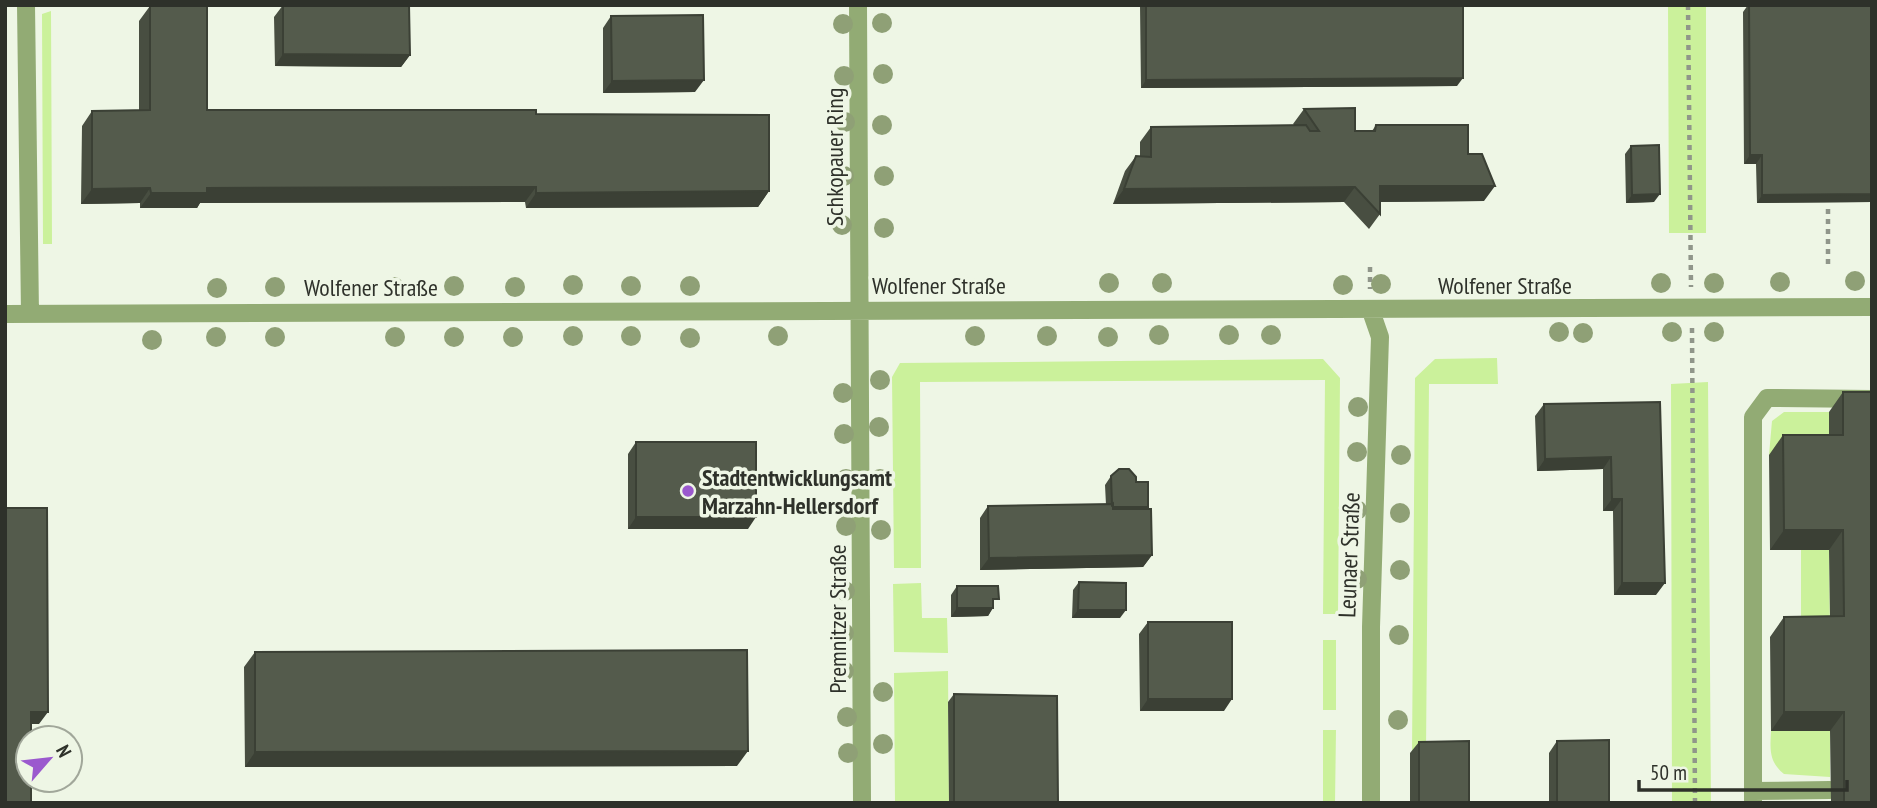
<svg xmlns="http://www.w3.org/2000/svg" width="1877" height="808" viewBox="0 0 1877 808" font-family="'PT Sans Narrow',sans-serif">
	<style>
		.green { fill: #cbf19b }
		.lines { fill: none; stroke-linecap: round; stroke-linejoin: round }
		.path { stroke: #90968a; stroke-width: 4.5; stroke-dasharray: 5 5; stroke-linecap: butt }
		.minor { stroke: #92ab74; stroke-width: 18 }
		.tree { fill: #8fa076 }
		.wall { fill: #484e41 }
		.shaded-wall { fill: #3b4035 }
		.building { fill: #545b4c; stroke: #3b4035; stroke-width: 2 }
		.poi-dot { fill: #9b59ce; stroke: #eef6e5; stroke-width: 2.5 }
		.labels { text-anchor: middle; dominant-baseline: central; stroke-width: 7; stroke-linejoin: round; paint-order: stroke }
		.street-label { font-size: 24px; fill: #2e312a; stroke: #eef6e5 }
		.poi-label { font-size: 24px; font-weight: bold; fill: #2e312a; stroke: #eef6e5; text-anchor: start }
	</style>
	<rect width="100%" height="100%" fill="#eef6e5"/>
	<!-- green -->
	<path class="green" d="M 1668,5 L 1706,5 L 1706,233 L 1669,233 Z
		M 51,11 L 52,244 L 43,244 L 42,14 Z
		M 1497,358 L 1498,384 L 1429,384 L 1426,753 L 1412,753 L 1415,378 L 1435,359 Z
		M 1323,359 L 1340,378 L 1338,614 L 1323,614 L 1325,380 L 920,382 L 921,568 L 894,568 L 892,377 L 900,363 Z
		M 1708,382 L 1711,803 L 1672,803 L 1671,384 Z
		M 1784,412 L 1829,412 L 1829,455 L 1769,455 L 1772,421 Z
		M 1801,550 L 1829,550 L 1830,636 L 1801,636 Z
		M 921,583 L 922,618 L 947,618 L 948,653 L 894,652 L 893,584 Z
		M 1323,640 L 1336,640 L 1336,710 L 1323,710 Z
		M 948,671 L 949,803 L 895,803 L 894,673 Z
		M 1323,730 L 1336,730 L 1335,803 L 1323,803 Z
		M 1771,731 L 1830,731 L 1830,777 L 1784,774 C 1769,762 1770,749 1771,731 Z"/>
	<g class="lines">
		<!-- path -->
		<path class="path" d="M 1688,5 L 1691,287
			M 1828,209 L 1828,265
			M 1370,267 L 1370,289
			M 1692,328 L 1695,803"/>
		<!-- minor -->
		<path class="minor" d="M 26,5 L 30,314
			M 858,5 L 862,803
			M 5,314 L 1872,307
			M 1753,791 L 1830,790
			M 1371,803 L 1371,627 L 1380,337 L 1371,311
			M 1753,803 L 1753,417 L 1767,398 L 1872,399"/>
	</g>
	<!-- trees -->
	<g class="tree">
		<circle cx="882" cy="23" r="10"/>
		<circle cx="843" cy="24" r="10"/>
		<circle cx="883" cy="74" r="10"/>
		<circle cx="844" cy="76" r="10"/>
		<circle cx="845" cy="122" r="10"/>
		<circle cx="882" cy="125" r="10"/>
		<circle cx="844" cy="176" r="10"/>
		<circle cx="884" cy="176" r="10"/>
		<circle cx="842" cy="225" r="10"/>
		<circle cx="884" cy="228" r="10"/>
		<circle cx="1855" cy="281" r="10"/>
		<circle cx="1780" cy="282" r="10"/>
		<circle cx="1109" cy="283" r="10"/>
		<circle cx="1162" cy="283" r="10"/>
		<circle cx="1661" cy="283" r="10"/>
		<circle cx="1714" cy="283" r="10"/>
		<circle cx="1381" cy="284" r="10"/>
		<circle cx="573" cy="285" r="10"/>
		<circle cx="1343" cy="285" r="10"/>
		<circle cx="454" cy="286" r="10"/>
		<circle cx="631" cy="286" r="10"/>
		<circle cx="690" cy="286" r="10"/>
		<circle cx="275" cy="287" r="10"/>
		<circle cx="394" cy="287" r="10"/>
		<circle cx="515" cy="287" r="10"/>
		<circle cx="217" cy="288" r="10"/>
		<circle cx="334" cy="289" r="10"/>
		<circle cx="1559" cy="332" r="10"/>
		<circle cx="1672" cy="332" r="10"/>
		<circle cx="1714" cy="332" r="10"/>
		<circle cx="1583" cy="333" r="10"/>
		<circle cx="1159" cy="335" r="10"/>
		<circle cx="1229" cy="335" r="10"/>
		<circle cx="1271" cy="335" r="10"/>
		<circle cx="573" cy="336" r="10"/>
		<circle cx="631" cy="336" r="10"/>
		<circle cx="778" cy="336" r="10"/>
		<circle cx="975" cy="336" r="10"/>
		<circle cx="1047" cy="336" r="10"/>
		<circle cx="216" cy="337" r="10"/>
		<circle cx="275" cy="337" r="10"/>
		<circle cx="395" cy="337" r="10"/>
		<circle cx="454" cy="337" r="10"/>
		<circle cx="513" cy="337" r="10"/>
		<circle cx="1108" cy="337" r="10"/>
		<circle cx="690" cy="338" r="10"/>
		<circle cx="152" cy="340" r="10"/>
		<circle cx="880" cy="380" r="10"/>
		<circle cx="843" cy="393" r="10"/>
		<circle cx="1358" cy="407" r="10"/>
		<circle cx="879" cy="427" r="10"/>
		<circle cx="844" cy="434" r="10"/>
		<circle cx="1357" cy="452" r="10"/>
		<circle cx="1401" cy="455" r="10"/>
		<circle cx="846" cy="479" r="10"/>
		<circle cx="880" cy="479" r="10"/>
		<circle cx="1357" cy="510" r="10"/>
		<circle cx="1400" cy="513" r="10"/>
		<circle cx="846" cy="526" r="10"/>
		<circle cx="881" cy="530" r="10"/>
		<circle cx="1400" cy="570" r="10"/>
		<circle cx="1357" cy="579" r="10"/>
		<circle cx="845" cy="591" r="10"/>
		<circle cx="844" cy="633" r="10"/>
		<circle cx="1399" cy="635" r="10"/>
		<circle cx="844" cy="671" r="10"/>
		<circle cx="883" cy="692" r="10"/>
		<circle cx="847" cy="717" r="10"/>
		<circle cx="1398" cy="720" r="10"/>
		<circle cx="883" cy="744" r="10"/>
		<circle cx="848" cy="753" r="10"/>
	</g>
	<!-- wall -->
	<path class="wall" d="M 283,5 L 410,55 L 401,67 L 275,66 L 274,17 Z
		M 1140,5 L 1463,5 L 1457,86 L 1141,88 Z
		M 1748,5 L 1872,5 L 1872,202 L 1757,203 L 1756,164 L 1744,164 L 1743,12 Z
		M 150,6 L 207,110 L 536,114 L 769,191 L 758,207 L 526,208 L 525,202 L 200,203 L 197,208 L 140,208 L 140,203 L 81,204 L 82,126 L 92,111 L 139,110 L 139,21 Z
		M 611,16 L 695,92 L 603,93 L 603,28 Z
		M 1304,109 L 1355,131 L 1372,131 L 1376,125 L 1468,154 L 1484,201 L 1380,202 L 1380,214 L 1369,229 L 1344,202 L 1113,204 L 1125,171 L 1136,156 L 1140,156 L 1140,142 L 1151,127 L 1294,125 L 1293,124 Z
		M 1631,146 L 1654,202 L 1626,203 L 1625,154 Z
		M 1843,392 L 1872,803 L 1831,803 L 1830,731 L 1771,731 L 1770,637 L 1784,617 L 1830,617 L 1829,550 L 1770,550 L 1769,455 L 1783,435 L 1829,435 L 1829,412 Z
		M 1660,402 L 1656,595 L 1614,595 L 1613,511 L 1603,511 L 1603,469 L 1537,471 L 1535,416 L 1544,404 Z
		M 636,442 L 748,529 L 628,529 L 628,454 Z
		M 1111,476 L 1136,482 L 1147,509 L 1152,555 L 1143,567 L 980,570 L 980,518 L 988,506 L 1106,505 L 1105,485 Z
		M 1079,582 L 1120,618 L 1072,618 L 1073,590 Z
		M 957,586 L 993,607 L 988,616 L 951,617 L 951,595 Z
		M 1148,622 L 1224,711 L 1140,711 L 1139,634 Z
		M 255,652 L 737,766 L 245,767 L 244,667 Z
		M 954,694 L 1058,803 L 949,803 L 948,702 Z
		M 1557,741 L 1609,803 L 1549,803 L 1549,753 Z
		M 1419,742 L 1469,803 L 1410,803 L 1410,753 Z"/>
	<!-- shaded-wall -->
	<path class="shaded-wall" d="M 283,54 L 410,55 L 401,67 L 275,66 Z
		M 1463,78 L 1457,86 L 1141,88 L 1146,80 Z
		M 704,80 L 695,92 L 603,93 L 612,81 Z
		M 1750,155 L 1762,155 L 1756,164 L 1744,164 Z
		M 1380,186 L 1495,186 L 1484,201 L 1369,202 Z
		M 536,187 L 525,202 L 200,203 L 197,208 L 140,208 L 151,193 L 207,188 Z
		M 1355,187 L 1344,202 L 1113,204 L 1124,189 Z
		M 150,188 L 140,203 L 81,204 L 92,189 Z
		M 769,191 L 758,207 L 526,208 L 536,193 Z
		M 1660,194 L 1654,202 L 1626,203 L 1632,195 Z
		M 1872,194 L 1872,202 L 1757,203 L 1762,195 Z
		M 1611,457 L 1603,469 L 1537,471 L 1545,459 Z
		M 1612,499 L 1622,499 L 1613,511 L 1603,511 Z
		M 1112,507 L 1148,507 L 1143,515 L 1106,515 Z
		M 636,517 L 756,517 L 748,529 L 628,529 Z
		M 1784,530 L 1843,530 L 1829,550 L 1770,550 Z
		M 1152,555 L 1143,567 L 980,570 L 989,558 Z
		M 1622,583 L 1665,583 L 1656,595 L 1614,595 Z
		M 957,608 L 993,608 L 988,616 L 951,617 Z
		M 1078,610 L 1126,610 L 1120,618 L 1072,618 Z
		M 1148,699 L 1232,699 L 1224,711 L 1140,711 Z
		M 31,712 L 48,712 L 39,724 L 23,724 Z
		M 1784,712 L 1844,712 L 1830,731 L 1771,731 Z
		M 748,751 L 737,766 L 245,767 L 255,752 Z"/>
	<!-- building -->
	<path class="building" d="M 283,5 L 409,5 L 410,55 L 283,54 Z
		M 1146,5 L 1463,5 L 1463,78 L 1146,80 Z
		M 1749,5 L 1872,5 L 1872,194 L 1762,195 L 1762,155 L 1750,155 Z
		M 150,6 L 207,6 L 207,110 L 536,110 L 536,114 L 769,115 L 769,191 L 536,193 L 536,187 L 207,188 L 207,193 L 151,193 L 150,188 L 92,189 L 92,111 L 150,110 Z
		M 703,15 L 704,80 L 612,81 L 611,16 Z
		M 1355,108 L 1355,131 L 1375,131 L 1376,125 L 1468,125 L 1468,154 L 1482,154 L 1495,186 L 1380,186 L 1380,214 L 1355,187 L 1124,189 L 1136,156 L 1151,157 L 1151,127 L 1306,125 L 1310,131 L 1319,131 L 1304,109 Z
		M 1659,145 L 1660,194 L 1632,195 L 1631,146 Z
		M 1843,392 L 1872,392 L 1872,803 L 1844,803 L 1844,712 L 1784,712 L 1784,617 L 1844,616 L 1843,530 L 1784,530 L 1783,435 L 1843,435 Z
		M 1660,402 L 1665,583 L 1622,583 L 1622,499 L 1612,499 L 1611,457 L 1545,459 L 1544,404 Z
		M 636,442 L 756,442 L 756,517 L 636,517 Z
		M 1119,469 L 1129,469 L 1136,477 L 1136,482 L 1148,482 L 1148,507 L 1113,507 L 1113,504 L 1112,505 L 1111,476 Z
		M 1113,504 L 1113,509 L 1151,509 L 1152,555 L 989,558 L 988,506 Z
		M 5,508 L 47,508 L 48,712 L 31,712 L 31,738 L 28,738 L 28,780 L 31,780 L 31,803 L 5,803 Z
		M 1079,582 L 1126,583 L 1126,610 L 1078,610 Z
		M 957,586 L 998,586 L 999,599 L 993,599 L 993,608 L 957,608 Z
		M 1148,622 L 1232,622 L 1232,699 L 1148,699 Z
		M 747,650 L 748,751 L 255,752 L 255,652 Z
		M 954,694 L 1057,696 L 1058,803 L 954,803 Z
		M 1609,740 L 1609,803 L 1557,803 L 1557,741 Z
		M 1469,741 L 1469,803 L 1419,803 L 1419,742 Z"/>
	<!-- markers -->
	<circle class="poi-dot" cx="688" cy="491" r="7"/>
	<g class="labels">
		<!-- street labels -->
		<g class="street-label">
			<text transform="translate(834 157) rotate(-90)">Schkopauer Ring</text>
			<text x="939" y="285">Wolfener Straße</text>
			<text x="1505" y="285">Wolfener Straße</text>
			<text x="371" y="287">Wolfener Straße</text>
			<text transform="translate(1349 555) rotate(-88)">Leunaer Straße</text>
			<text transform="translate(837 619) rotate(-90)">Premnitzer Straße</text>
		</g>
		<!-- poi labels -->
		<g class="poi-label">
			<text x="702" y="477">Stadtentwicklungsamt<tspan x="702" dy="28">Marzahn-Hellersdorf</tspan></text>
		</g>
	</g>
	<!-- border -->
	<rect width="1877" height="808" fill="none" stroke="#2e312a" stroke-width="14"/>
	<!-- north arrow -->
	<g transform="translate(49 759) rotate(62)"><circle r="33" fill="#eef6e5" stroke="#a1a79a" stroke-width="2"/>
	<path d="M0-5L12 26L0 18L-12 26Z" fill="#9b59ce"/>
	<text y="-10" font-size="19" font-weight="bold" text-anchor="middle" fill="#2e312a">N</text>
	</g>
	<!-- scale -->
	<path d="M1639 780v10h208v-10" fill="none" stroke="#2e312a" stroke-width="3.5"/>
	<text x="1650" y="780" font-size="21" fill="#2e312a" stroke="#eef6e5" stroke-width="5" paint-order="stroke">50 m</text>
</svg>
